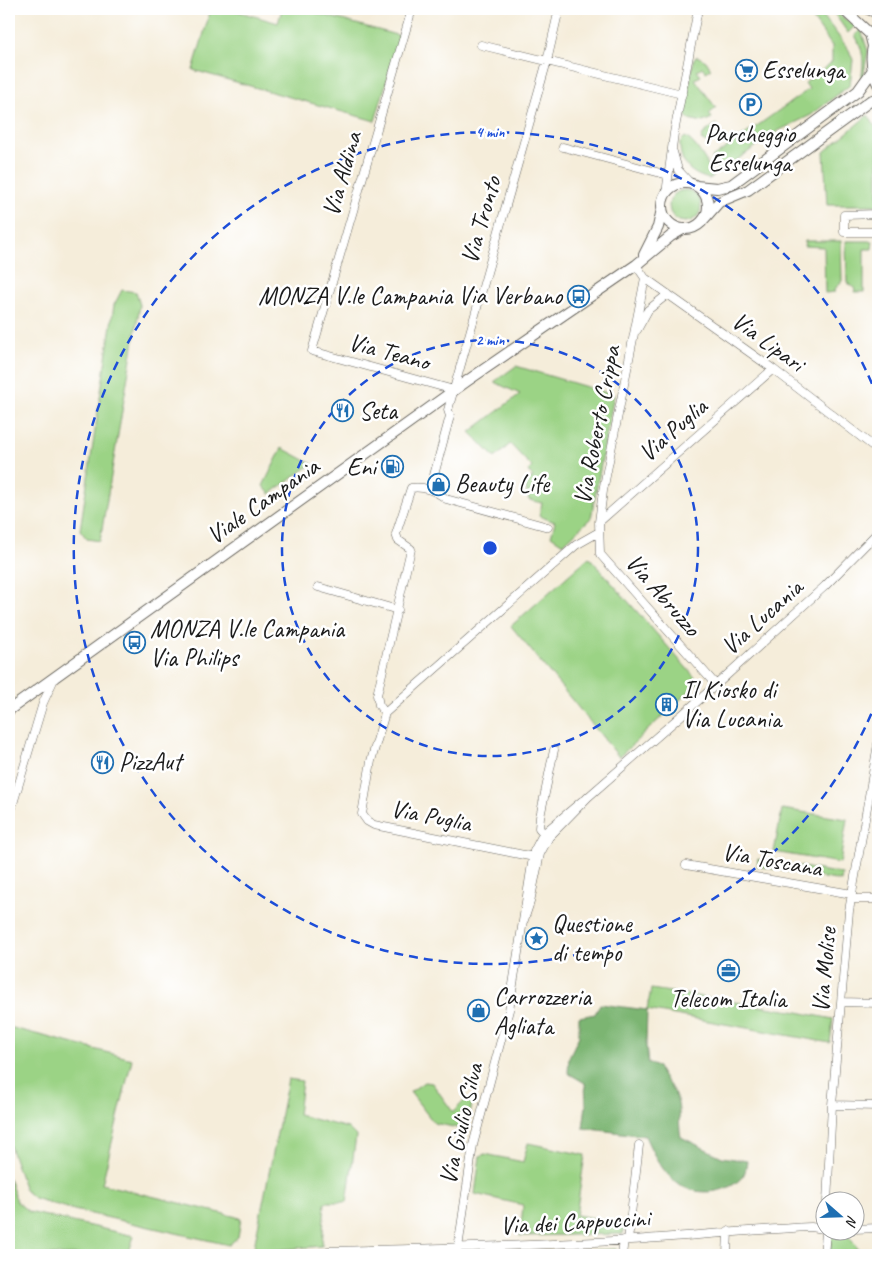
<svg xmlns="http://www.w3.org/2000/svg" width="887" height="1264" viewBox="0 0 887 1264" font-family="Caveat,sans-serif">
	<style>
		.green { fill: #9bd385; stroke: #5c7850 }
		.forest { fill: #7cb572; stroke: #4c6847 }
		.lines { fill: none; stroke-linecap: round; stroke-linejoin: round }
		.minor-casing { stroke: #68655e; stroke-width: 9 }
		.tertiary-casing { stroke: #68655e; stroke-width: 12 }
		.minor { stroke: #fff; stroke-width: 8 }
		.tertiary { stroke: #fff; stroke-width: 10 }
		.ring { fill: none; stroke: #1d4ed8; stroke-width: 2.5; stroke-dasharray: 9 6 }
		.labels { text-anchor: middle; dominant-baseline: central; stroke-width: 5; stroke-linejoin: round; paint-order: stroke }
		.poi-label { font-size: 25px; fill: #1c1c1c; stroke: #fff; text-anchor: start }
		.street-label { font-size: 25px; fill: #1c1c1c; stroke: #fff }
		.centre { fill: #1d4ed8; stroke: #fff; stroke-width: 2.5 }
		.ring-label { font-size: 15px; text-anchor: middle; font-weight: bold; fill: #1d4ed8; stroke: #fff; stroke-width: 5; stroke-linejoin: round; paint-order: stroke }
	</style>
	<rect width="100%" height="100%" fill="#fff"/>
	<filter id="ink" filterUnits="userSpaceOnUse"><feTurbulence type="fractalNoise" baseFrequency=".02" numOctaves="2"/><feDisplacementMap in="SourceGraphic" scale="10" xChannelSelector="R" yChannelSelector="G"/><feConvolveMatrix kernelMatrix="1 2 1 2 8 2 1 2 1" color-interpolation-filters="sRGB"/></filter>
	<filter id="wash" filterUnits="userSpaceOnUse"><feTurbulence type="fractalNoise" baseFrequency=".0096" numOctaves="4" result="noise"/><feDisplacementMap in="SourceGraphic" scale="20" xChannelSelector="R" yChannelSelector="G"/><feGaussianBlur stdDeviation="1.12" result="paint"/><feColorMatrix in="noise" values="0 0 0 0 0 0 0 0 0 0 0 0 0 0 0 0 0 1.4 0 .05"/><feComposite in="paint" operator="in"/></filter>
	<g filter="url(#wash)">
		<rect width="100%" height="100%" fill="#f5edda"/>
		<!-- green -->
		<path class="green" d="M 211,9 L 230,9 L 278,23 L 282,9 L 302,9 L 400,36 L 375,121 L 193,70 Z
			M 806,9 L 818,9 L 849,50 L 853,60 L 850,85 L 811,115 L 778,131 L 721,171 L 718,171 L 712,158 L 809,89 L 805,83 L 832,62 L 832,46 Z
			M 831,9 L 855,26 L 848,33 Z
			M 861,30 L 868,51 L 863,79 L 861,78 C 865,61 863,50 855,35 Z
			M 697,56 L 706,61 L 711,69 L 706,72 L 702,67 L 697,71 L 701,76 L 695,79 L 716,108 L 709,114 L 712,118 L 703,122 L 688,119 L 684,113 L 694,59 Z
			M 868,115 L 878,131 L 878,205 L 827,205 L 824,152 Z
			M 716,124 L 722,133 L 708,144 L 701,140 L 703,134 Z
			M 685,137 C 695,141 710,166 713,177 L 709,179 C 690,174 679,163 680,142 Z
			M669 206a16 16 0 1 1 32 0a16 16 0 1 1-32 0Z
			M 805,241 L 841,241 L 842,281 L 834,290 L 835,292 L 825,293 L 824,247 L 804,246 Z
			M 846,241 L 873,241 L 872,249 L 864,249 L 864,292 L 854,292 L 855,289 L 847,282 Z
			M 122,290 L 136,292 L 140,305 L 100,541 L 87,539 L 80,530 L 114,305 Z
			M 516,366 L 614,395 L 591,518 L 563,544 L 551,536 L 555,522 L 539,516 L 542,503 L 529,500 L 525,485 L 533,477 L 528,471 L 532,467 L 510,444 L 495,458 L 470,432 L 520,394 L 494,382 Z
			M 282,448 L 312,464 L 270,494 L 263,486 Z
			M 589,557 L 699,682 L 619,757 L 511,626 Z
			M 782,809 L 847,819 L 840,863 L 774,852 Z
			M 758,859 L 842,874 L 841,881 L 757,866 Z
			M 651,989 L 798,1012 L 833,1019 L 830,1043 L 647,1010 Z
			M 9,1027 L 132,1059 L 102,1184 L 241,1218 L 238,1237 L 229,1245 L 74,1210 L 34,1198 L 25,1190 L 9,1143 Z
			M 288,1079 L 302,1081 L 298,1115 L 348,1128 L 356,1136 L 347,1202 L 325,1202 L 322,1246 L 253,1252 Z
			M 424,1082 L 432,1083 L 453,1112 L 465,1100 L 472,1102 L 468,1130 L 434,1123 L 410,1092 Z
			M 528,1143 L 585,1155 L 576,1215 L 624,1223 L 623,1234 L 520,1236 L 523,1205 L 475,1194 L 480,1156 L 485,1154 L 523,1162 Z
			M 9,1178 L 17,1202 L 29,1212 L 134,1236 L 128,1255 L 9,1255 Z
			M 831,1237 L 849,1237 L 863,1255 L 830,1255 Z
			M 616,1249 L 615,1255 L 522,1255 L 522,1253 Z"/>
		<!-- forest -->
		<path class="forest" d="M 600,1004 L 647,1010 L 646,1046 L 648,1063 L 658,1067 C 662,1079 672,1085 676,1097 C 681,1109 678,1124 681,1137 L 722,1157 L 747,1161 C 746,1165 746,1172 743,1176 C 730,1193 699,1197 680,1185 C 663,1174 653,1154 645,1136 L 583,1128 L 586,1105 L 585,1083 L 568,1073 L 569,1057 L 579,1036 L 579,1017 L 595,1014 Z"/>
	</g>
	<g filter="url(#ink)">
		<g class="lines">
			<defs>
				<path id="minor" d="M 412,9 L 312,351 L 454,390
					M 481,45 L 682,94
					M 563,147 L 668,175
					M 673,152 L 678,170 L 691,184
					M 666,194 L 674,133 L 698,9
					M 878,214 L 844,215 L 844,232 L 878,232
					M 636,265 L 645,278 L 773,369 L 878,450
					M 645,278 L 603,491 L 599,522 L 600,554 L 716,685
					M 637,330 L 648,310 L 668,294
					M 430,490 L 450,416 L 448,410 L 547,61 L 559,9
					M 599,522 L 773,369
					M 318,587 L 398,610
					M 385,713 L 379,705 L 377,695 L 411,549 L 398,540 L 396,534 L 411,488 C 423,486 437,491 446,499 L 548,527
					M 9,817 L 43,703 L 54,679
					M 545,835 L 539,828 L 540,817 L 554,750
					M 539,858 L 374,825 L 367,821 L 362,814 L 371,761 L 385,713 L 576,545 L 599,532
					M 686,865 L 852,894
					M 851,899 L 878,899
					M 524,920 L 530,902 L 540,854 L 549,837 L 588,797 L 716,685 L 825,586 L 878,532
					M 842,1002 L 878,1003
					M 832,1105 L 878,1106
					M 827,1202 L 832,1105 L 849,911 L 878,744
					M 854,1229 L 878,1228
					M 628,1240 L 639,1145
					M 328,1251 C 429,1249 529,1246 630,1240 C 690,1236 750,1230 811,1227 L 824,1229
					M 457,1255 L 473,1145 L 509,1010 L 534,851 L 543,834 L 582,801
					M 622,1255 L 624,1240
					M 727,1255 L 728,1231
					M 824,1255 L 826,1232"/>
				<path id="tertiary" d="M 843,9 L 870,34 L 873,46
					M 868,9 L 878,13
					M 878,34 C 869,49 870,69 878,84
					M662 206a23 23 0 1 1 46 0a23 23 0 1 1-46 0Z
					M 696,186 L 717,188 L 731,185 L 858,91 L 873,70
					M 704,219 L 719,202 L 748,190 L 870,101 L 878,98
					M 644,255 L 658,227 L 662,209
					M 9,710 L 467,381 L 636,265 L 671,236 L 683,229"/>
			</defs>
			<!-- minor casing -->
			<use href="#minor" class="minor-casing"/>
			<!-- tertiary casing -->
			<use href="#tertiary" class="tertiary-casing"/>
			<!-- minor -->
			<use href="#minor" class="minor"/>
			<!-- tertiary -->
			<use href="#tertiary" class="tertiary"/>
		</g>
	</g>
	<!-- distance rings -->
	<g class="ring">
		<circle cx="490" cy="548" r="208"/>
		<path d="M877 700A416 416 0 1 1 877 396"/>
	</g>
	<!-- icons -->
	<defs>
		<symbol id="supermarket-ring" viewBox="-11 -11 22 22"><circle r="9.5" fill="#fff" stroke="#1f6fb2" stroke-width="1.5"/><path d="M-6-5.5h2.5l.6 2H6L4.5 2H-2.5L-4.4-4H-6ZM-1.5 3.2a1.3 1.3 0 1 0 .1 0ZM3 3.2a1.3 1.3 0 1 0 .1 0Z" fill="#1f6fb2"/></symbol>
		<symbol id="parking-ring" viewBox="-11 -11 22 22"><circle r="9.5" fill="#fff" stroke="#1f6fb2" stroke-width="1.5"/><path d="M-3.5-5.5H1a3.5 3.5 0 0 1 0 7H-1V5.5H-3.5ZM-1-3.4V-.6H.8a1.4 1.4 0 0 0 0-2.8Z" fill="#1f6fb2"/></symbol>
		<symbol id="bus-ring" viewBox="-11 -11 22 22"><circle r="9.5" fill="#fff" stroke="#1f6fb2" stroke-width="1.5"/><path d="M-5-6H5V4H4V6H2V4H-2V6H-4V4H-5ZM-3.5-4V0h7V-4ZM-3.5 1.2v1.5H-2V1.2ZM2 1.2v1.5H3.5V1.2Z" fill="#1f6fb2"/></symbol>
		<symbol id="restaurant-ring" viewBox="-11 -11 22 22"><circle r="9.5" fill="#fff" stroke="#1f6fb2" stroke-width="1.5"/><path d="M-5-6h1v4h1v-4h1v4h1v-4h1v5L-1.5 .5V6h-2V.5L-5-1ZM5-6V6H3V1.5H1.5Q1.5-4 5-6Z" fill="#1f6fb2"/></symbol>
		<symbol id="fuel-ring" viewBox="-11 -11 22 22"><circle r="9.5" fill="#fff" stroke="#1f6fb2" stroke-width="1.5"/><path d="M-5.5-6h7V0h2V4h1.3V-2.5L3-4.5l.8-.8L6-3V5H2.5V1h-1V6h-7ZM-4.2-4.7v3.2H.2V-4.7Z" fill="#1f6fb2"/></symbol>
		<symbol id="shop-ring" viewBox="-11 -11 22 22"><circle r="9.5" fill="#fff" stroke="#1f6fb2" stroke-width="1.5"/><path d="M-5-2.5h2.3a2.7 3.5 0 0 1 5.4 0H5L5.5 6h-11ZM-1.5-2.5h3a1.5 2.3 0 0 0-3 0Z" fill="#1f6fb2"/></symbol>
		<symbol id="building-ring" viewBox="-11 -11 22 22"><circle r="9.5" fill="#fff" stroke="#1f6fb2" stroke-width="1.5"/><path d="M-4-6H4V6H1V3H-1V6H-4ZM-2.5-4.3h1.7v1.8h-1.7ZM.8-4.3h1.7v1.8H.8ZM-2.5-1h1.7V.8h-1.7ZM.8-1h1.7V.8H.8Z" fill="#1f6fb2"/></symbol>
		<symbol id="sight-ring" viewBox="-11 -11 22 22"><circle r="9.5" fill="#fff" stroke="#1f6fb2" stroke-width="1.5"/><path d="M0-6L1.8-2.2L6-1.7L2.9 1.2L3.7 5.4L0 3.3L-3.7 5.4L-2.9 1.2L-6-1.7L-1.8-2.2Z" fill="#1f6fb2"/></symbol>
		<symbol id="office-ring" viewBox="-11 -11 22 22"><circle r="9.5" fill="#fff" stroke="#1f6fb2" stroke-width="1.5"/><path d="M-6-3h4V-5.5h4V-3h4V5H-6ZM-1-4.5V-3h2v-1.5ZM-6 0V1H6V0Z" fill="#1f6fb2"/></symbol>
	</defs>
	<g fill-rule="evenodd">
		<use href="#supermarket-ring" x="734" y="58" width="25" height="25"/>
		<use href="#parking-ring" x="738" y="92" width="25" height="25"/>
		<use href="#bus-ring" x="566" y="284" width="25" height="25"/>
		<use href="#restaurant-ring" x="330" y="398" width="25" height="25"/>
		<use href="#fuel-ring" x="380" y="454" width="25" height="25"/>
		<use href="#shop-ring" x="426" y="472" width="25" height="25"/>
		<use href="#bus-ring" x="122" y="630" width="25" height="25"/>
		<use href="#building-ring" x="654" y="692" width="25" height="25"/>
		<use href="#restaurant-ring" x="90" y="750" width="25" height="25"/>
		<use href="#sight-ring" x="524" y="926" width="25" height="25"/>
		<use href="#office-ring" x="716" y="958" width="25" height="25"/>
		<use href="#shop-ring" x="466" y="998" width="25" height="25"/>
	</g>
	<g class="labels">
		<!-- poi labels -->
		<g class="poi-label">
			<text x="762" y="70">Esselunga</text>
			<text x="750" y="134" text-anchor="middle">Parcheggio<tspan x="750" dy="29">Esselunga</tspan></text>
			<text x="562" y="296" text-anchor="end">MONZA V.le Campania Via Verbano</text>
			<text x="359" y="411">Seta</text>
			<text x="376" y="467" text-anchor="end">Eni</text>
			<text x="455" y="484">Beauty Life</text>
			<text x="150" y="629">MONZA V.le Campania<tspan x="150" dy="29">Via Philips</tspan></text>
			<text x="682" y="690">Il Kiosko di<tspan x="682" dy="29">Via Lucania</tspan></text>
			<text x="119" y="762">PizzAut</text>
			<text x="552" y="924">Questione<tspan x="552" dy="29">di tempo</tspan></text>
			<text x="494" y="997">Carrozzeria<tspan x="494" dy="29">Agliata</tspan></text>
			<text x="728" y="999" text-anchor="middle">Telecom Italia</text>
		</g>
		<!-- street labels -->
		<g class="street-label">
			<text transform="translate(342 174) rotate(-74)">Via Aldina</text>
			<text transform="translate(481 220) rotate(-74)">Via Tronto</text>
			<text transform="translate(768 342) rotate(36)">Via Lipari</text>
			<text transform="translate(389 352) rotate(15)">Via Teano</text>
			<text transform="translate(597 425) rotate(-79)">Via Roberto Crippa</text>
			<text transform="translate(673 430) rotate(-41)">Via Puglia</text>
			<text transform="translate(263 501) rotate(-35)">Viale Campania</text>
			<text transform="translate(663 595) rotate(49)">Via Abruzzo</text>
			<text transform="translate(762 617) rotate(-42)">Via Lucania</text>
			<text transform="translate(431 816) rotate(11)">Via Puglia</text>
			<text transform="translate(772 860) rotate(10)">Via Toscana</text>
			<text transform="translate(824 970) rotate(-85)">Via Molise</text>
			<text transform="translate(461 1124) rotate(-77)">Via Giulio Silva</text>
			<text transform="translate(575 1222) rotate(-3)">Via dei Cappuccini</text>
		</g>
	</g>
	<circle cx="490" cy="548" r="8" class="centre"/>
	<g class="ring-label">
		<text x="490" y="137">4 min</text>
		<text x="490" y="345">2 min</text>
	</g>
	<!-- margin -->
	<rect width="887" height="1264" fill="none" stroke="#fff" stroke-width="30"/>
	<!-- north arrow -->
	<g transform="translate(840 1216) rotate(110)"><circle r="24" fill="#ffffff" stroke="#a4a4a4"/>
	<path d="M0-4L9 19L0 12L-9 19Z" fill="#1f6fb2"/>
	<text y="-8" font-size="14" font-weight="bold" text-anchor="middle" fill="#1c1c1c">N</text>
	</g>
</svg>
